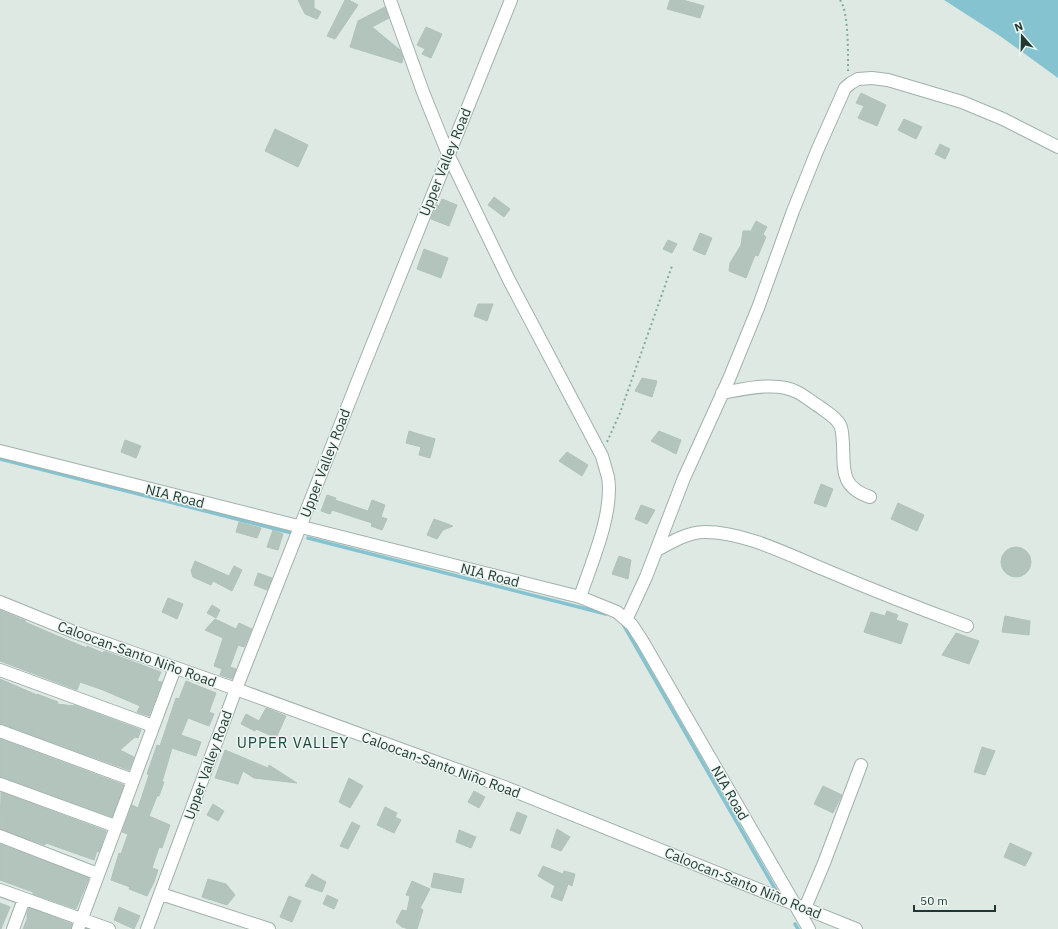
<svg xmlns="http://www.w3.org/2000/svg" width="1058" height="929" viewBox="0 0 1058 929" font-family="'IBM Plex Sans',sans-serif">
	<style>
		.water { fill: #85c3d0 }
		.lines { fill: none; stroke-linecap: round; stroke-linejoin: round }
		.stream { stroke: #85c3d0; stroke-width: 3.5 }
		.building { fill: #b3c4bd; stroke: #b0c3bb }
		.minor-casing { stroke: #a1b1ab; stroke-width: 14 }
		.path { stroke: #7ead9f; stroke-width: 2; stroke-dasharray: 2 3; stroke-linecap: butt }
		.minor { stroke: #fff; stroke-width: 12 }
		.labels { text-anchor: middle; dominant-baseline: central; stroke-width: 3; stroke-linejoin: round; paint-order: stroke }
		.street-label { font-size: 14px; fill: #1f3932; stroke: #eef6f2 }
		.neighbourhood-label { font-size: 15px; letter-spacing: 1px; fill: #1c4a40; stroke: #eef6f2 }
	</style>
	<rect width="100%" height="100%" fill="#dee9e4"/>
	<!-- water -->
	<path class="water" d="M 944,0 L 1058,0 L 1058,78 L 1000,36 Z"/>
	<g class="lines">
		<!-- stream -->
		<path class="stream" d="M 0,459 L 292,533
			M 308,538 L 606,614
			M 624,626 L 778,894
			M 795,924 L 798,929"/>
	</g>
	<!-- building -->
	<path class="building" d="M 298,0 L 314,0 L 314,8 L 321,12 L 317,19 L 305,14 Z
		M 345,0 L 349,0 L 358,5 L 335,39 L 327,36 Z
		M 670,0 L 683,0 L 704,6 L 700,18 L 667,9 Z
		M 385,7 L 389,18 L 372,27 L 400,50 L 403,57 L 402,63 L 350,47 L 358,21 Z
		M 426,27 L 442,34 L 431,58 L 422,54 L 425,49 L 417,45 Z
		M 861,93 L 886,105 L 877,126 L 858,118 L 864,106 L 856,103 Z
		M 904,119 L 922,127 L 916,139 L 898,130 Z
		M 275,129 L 308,145 L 298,167 L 265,151 Z
		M 940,144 L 950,149 L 945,159 L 935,154 Z
		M 494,197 L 510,209 L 504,217 L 488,205 Z
		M 442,199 L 457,205 L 449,226 L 431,219 L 437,205 L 439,206 Z
		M 756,221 L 767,227 L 763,234 L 766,237 L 758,256 L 755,255 L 746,278 L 729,271 L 730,263 L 741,245 L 743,231 L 751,231 Z
		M 700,233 L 712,238 L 705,255 L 693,250 Z
		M 668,240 L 677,244 L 672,253 L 663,249 Z
		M 424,249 L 448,258 L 441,278 L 417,269 Z
		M 478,304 L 493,304 L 487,321 L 474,316 Z
		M 642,378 L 657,381 L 652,397 L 635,391 Z
		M 409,431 L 435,439 L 430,458 L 419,455 L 421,447 L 406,443 Z
		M 659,431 L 681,440 L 676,454 L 651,441 Z
		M 125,440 L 141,446 L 136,458 L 121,452 Z
		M 567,452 L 588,465 L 582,476 L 559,461 Z
		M 821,484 L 833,489 L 826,507 L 814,503 Z
		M 327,495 L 336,498 L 335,500 L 368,511 L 372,500 L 385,505 L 381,517 L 387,519 L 382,530 L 371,526 L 372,523 L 332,510 L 330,514 L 321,511 Z
		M 898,503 L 924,515 L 917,531 L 891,519 Z
		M 641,505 L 655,510 L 647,524 L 635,519 Z
		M 434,519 L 453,526 L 443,530 L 437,539 L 427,535 Z
		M 239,522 L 261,528 L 257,538 L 236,532 Z
		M 273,530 L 283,534 L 278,550 L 267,547 Z
		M1001 562a15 15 0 1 1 30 0a15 15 0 1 1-30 0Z
		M 619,556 L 631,560 L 628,579 L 612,574 Z
		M 195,561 L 229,576 L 234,566 L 242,570 L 232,591 L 213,581 L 211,585 L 193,577 L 191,571 Z
		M 258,573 L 272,578 L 267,590 L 254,585 Z
		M 168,598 L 183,604 L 177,619 L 162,612 Z
		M 212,605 L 220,610 L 216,618 L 207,613 Z
		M 0,610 L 26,621 L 25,622 L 55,635 L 87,648 L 87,646 L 103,653 L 104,651 L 161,672 L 157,681 L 162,682 L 149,716 L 137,712 L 140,706 L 103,690 L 80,682 L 77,690 L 0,661 Z
		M 887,611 L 898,615 L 896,620 L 908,624 L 901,644 L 864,632 L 871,612 L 885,616 Z
		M 1005,616 L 1030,621 L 1029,635 L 1002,632 Z
		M 215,619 L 236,629 L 239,623 L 252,629 L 244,647 L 238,645 L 230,667 L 236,669 L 232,679 L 220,675 L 222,669 L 214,666 L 223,638 L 205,630 Z
		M 956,633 L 979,641 L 969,664 L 942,655 Z
		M 0,679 L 37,695 L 37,694 L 58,702 L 57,704 L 74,706 L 74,705 L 141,730 L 138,738 L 135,737 L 120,750 L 134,757 L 129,770 L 0,724 Z
		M 186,681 L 216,693 L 209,712 L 214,714 L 209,726 L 188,718 L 181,735 L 201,742 L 196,756 L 172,748 L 162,782 L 164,782 L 159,796 L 157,796 L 149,816 L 170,825 L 162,848 L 159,847 L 152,868 L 158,870 L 154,882 L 147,896 L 129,889 L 130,887 L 111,880 L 119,853 L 121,854 L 128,834 L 122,832 L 132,805 L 138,808 L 149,775 L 147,774 L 157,745 L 160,746 L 176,698 L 179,699 Z
		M 266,708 L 286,716 L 276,738 L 256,729 L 255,731 L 241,724 L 246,714 L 259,721 Z
		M 0,739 L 124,785 L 112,817 L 0,777 Z
		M 982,747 L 995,751 L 985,775 L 974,772 Z
		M 225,750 L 268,768 L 269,765 L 297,783 L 254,778 L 243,771 L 238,784 L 215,778 Z
		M 349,778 L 363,786 L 350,808 L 339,802 Z
		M 823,786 L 842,795 L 833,813 L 814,804 Z
		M 474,791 L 485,797 L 479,808 L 468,802 Z
		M 1,792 L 106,831 L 99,852 L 97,851 L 94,860 L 46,843 L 45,845 L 0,829 Z
		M 213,804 L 224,811 L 218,821 L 207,815 Z
		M 385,807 L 397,813 L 395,817 L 401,820 L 394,833 L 377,825 Z
		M 517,812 L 527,816 L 520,834 L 510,830 Z
		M 352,822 L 360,826 L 348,849 L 340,846 Z
		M 557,829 L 570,837 L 561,851 L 551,847 Z
		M 459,830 L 476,837 L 471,848 L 456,842 Z
		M 1010,843 L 1032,853 L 1025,866 L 1004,857 Z
		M 0,844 L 89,878 L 76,909 L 33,894 L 33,892 L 0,880 Z
		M 543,866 L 563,874 L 564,871 L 575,874 L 572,886 L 568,884 L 562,901 L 551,897 L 555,886 L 538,876 Z
		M 434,873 L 464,879 L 461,893 L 431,887 Z
		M 312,874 L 326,882 L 322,892 L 305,886 Z
		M 208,879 L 226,884 L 235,895 L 227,905 L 202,897 Z
		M 412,881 L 430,889 L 420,908 L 423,910 L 417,929 L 409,929 L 402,927 L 396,922 L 402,910 L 407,911 L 410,896 L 406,895 Z
		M 327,895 L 338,900 L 334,909 L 323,904 Z
		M 289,896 L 301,901 L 292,922 L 280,917 Z
		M 0,903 L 10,907 L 1,929 L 0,929 Z
		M 119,907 L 140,916 L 134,929 L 114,920 Z
		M 29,908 L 72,924 L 71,929 L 23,929 L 27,919 L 27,913 Z"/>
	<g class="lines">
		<defs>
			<path id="minor" d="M 390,0 L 423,92 L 448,154 L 509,280 L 602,456 C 604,463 606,470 608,477 C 614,513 591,564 580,597
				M 722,393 C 744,389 777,381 797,392 C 805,396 812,402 820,407 C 826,412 836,417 840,425 C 843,431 842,437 843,443 C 844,469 840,487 870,497
				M 0,451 L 580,597 L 617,612 L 632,625 L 643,642 L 809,929
				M 657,550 C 671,542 688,532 705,532 C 744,532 787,554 823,569 C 870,589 918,608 967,626
				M 0,602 L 74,632 L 236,689 L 507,788 L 856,929
				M 627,618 L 646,577 L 684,478 L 729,379 L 758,308 L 793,211 L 817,151 L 845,88 L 851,83 L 858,79 L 872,78 L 888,80 L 962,102 L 1003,119 L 1058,147
				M 0,670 L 153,726
				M 0,731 L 133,780
				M 0,784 L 115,826
				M 0,836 L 98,874
				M 0,890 L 109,929
				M 161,894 L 269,929
				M 805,908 L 824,863 L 861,765
				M 13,929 L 24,899
				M 78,929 L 175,668
				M 147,929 L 236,689 L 360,375 L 511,0"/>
		</defs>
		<!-- minor casing -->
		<use href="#minor" class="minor-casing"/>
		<!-- path -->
		<path class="path" d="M 840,0 C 849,11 848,57 848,72
			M 607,442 L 620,413 L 672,266"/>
		<!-- minor -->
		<use href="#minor" class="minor"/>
	</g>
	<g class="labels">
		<!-- street labels -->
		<g class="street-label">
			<text transform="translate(445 162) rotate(-68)">Upper Valley Road</text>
			<text transform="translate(325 463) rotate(-69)">Upper Valley Road</text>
			<text transform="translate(175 496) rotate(14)">NIA Road</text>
			<text transform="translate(490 575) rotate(14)">NIA Road</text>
			<text transform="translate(137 654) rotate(20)">Caloocan-Santo Niño Road</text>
			<text transform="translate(208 765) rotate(-70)">Upper Valley Road</text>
			<text transform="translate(441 765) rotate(20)">Caloocan-Santo Niño Road</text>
			<text transform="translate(730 793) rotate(60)">NIA Road</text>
			<text transform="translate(743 883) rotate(22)">Caloocan-Santo Niño Road</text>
		</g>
		<!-- neighbourhood labels -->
		<g class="neighbourhood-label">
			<text x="293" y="742">UPPER VALLEY</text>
		</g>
	</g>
	<!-- north arrow -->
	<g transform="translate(1022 36) rotate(340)" stroke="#eef6f2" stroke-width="3" paint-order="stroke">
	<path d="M0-3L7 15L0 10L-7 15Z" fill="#1f3932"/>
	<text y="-6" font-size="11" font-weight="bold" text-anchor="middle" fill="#1f3932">N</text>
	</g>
	<!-- scale -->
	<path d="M914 905v6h81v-6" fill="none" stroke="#1f3932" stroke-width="2"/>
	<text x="920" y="905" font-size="12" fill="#1f3932" stroke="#eef6f2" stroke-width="3" paint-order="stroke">50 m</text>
</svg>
